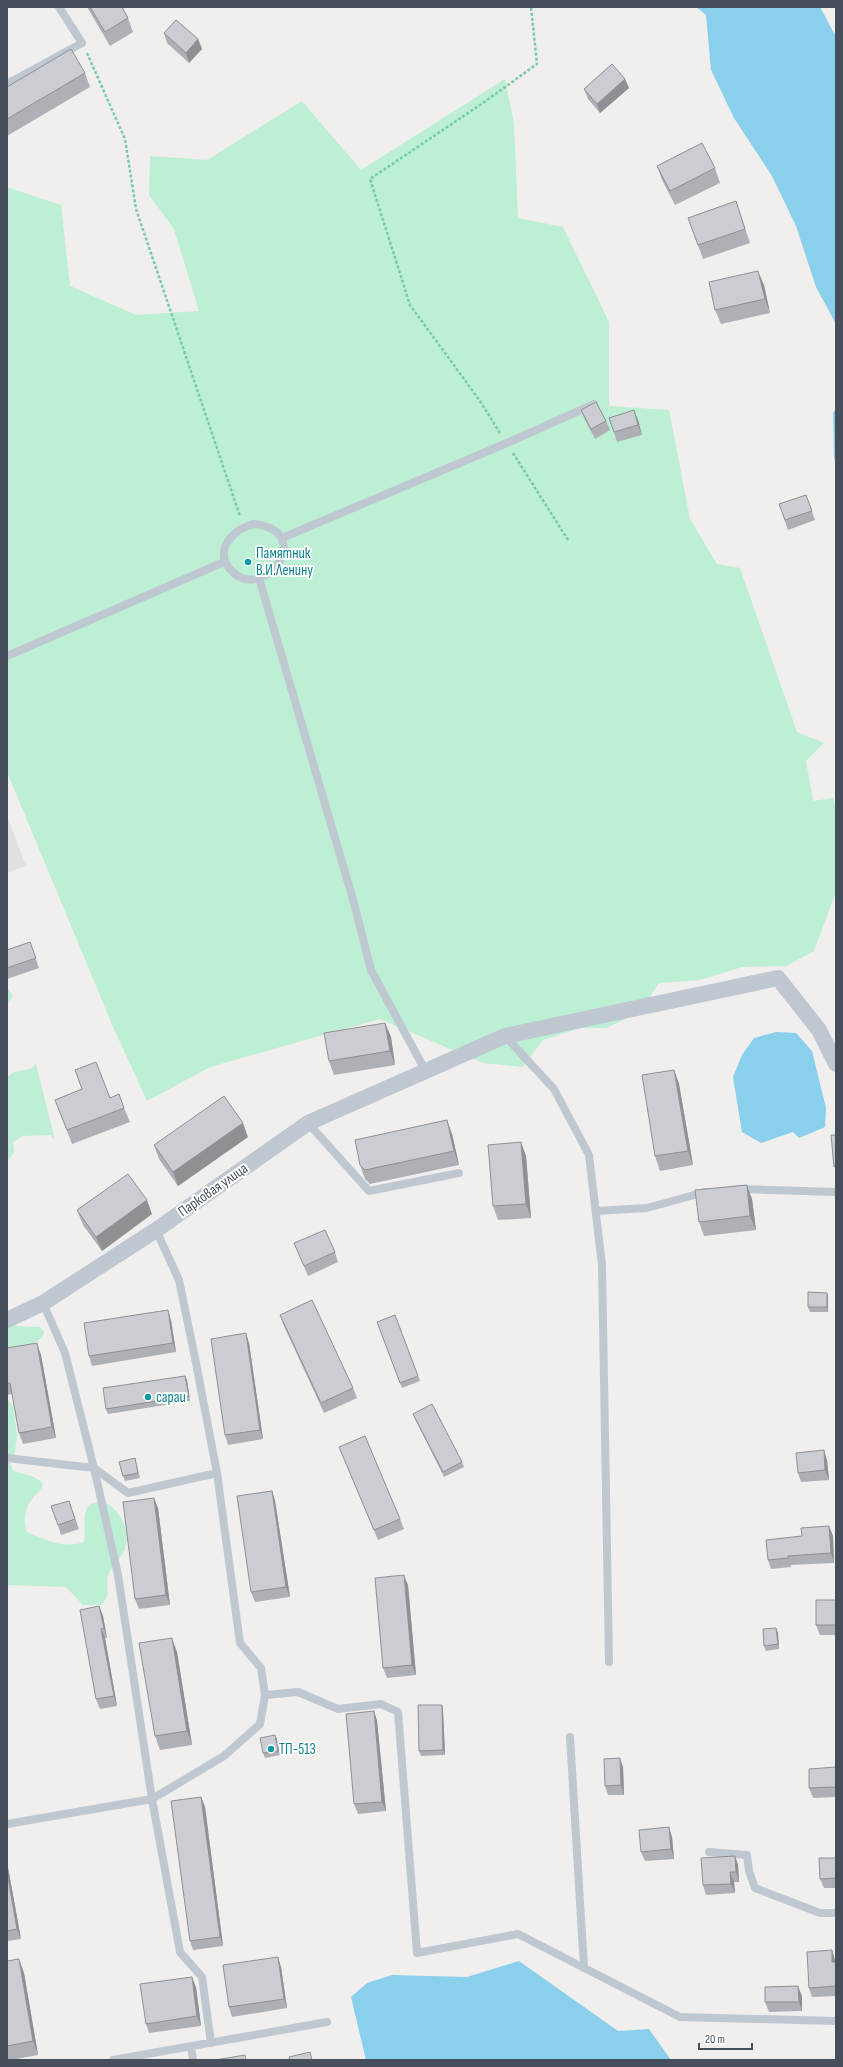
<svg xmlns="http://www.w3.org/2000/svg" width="843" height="2067" viewBox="0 0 843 2067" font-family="'Sofia Sans Condensed',sans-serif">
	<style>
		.education { fill: #e2dfe0 }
		.green { fill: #bcefd4 }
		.water { fill: #8acfec }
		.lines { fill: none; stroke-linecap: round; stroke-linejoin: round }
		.path { stroke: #75cda8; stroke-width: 2.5; stroke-dasharray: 3 2; stroke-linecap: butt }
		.service { stroke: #bfc7d0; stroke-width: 8 }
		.minor { stroke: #bfc7d0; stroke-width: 16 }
		.wall { fill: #afb0b5 }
		.shaded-wall { fill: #8e9094 }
		.building { fill: #cbcdd3; stroke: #8e9094 }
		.culture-dot { fill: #0f9aa8; stroke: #fff; stroke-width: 1.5 }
		.labels { text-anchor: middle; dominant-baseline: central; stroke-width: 4; stroke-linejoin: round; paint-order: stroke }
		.culture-label { font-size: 15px; fill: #0d838f; stroke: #fff; text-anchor: start }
		.street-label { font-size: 15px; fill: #46505c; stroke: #fff }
	</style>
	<rect width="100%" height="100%" fill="#f1eeee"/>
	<!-- education -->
	<path class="education" d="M 7,816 L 26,866 L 7,873 Z"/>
	<!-- green -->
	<path class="green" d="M 505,79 L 514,123 L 518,218 L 563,227 L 609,322 L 609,406 L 669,410 L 690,519 L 717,564 L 740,568 L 797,732 L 824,743 L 806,761 L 813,801 L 833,798 L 836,810 L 836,892 L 814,951 L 786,966 L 742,967 L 700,980 L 659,983 L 640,1012 L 606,1028 L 581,1028 L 543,1040 L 523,1067 L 483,1063 L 380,1019 L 210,1067 L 147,1101 L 114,1029 L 7,772 L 7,187 L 61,205 L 70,286 L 136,315 L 199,311 L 174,229 L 149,195 L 150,156 L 207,160 L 302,101 L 361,170 Z
		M 7,988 L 12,994 L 12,999 L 7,1005 Z
		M 36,1064 L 55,1140 L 51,1135 L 23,1136 L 13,1142 L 14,1153 L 7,1161 L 7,1077 L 14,1072 L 31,1069 Z
		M 7,1319 L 17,1326 L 40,1327 L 44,1332 L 42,1338 L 26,1347 L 7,1353 Z
		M 7,1398 L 13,1407 L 15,1419 L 17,1436 L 14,1459 L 10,1463 L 13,1471 L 34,1477 L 43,1483 C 42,1491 36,1493 32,1499 C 25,1508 23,1521 27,1532 C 47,1540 62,1549 84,1542 C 87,1524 77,1496 108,1504 C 123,1514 132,1536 123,1553 C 119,1560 112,1566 109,1573 C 104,1586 113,1593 101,1605 L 83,1605 L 66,1587 L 7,1585 Z"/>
	<!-- water -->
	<path class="water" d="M 696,7 L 820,7 L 836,37 L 836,324 L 816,287 L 796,226 L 772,176 L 734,118 L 711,70 L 706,15 Z
		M 836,408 L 836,465 L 834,457 L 833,413 Z
		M 776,1032 L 796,1033 L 812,1051 L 826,1108 L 825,1127 L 799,1138 L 793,1132 L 761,1143 L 742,1132 L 733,1077 L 742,1055 L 754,1038 Z
		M 519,1961 L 618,2031 L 649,2029 L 671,2060 L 366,2060 L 351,1997 L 367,1983 L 392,1975 L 467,1977 Z"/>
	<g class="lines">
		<!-- path -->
		<path class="path" d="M 87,53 L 125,139 L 136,209 L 240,516
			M 500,433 L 480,401 L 410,305 L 370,179 L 483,103 L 537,64 L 531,7
			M 513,453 L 568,540"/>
		<!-- service -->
		<path class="service" d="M 7,84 L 82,43 L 59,7
			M 254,524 C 320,532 260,608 229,568 C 214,548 235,528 254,524 Z
			M 282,538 L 507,443 L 594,404
			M 259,578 L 354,903 L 371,970 L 425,1070
			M 7,656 L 224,562
			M 505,1036 L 554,1089 L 589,1155 L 602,1265 L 609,1662
			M 308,1123 L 369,1191 L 459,1173
			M 739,1189 L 836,1192
			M 596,1211 L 647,1208 L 705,1192
			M 156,1230 L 179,1280 L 196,1363 L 217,1473 L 240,1643 L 261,1668 L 265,1695
			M 43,1303 L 65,1353 L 94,1468 L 118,1575 L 152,1799 L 180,1952 L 202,1977 L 211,2043
			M 7,1458 L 94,1468 L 128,1493 L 217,1473
			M 570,1737 L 584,1968
			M 7,1824 L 152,1799 L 224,1756 L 260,1724 L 265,1695 L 298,1692 L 338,1709 L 381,1704 L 398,1712 L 417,1953 L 518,1934 L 680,2017 L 836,2021
			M 709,1852 L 747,1855 L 749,1871 L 755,1888 L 820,1913 L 836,1913
			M 191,2047 L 193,2060
			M 113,2060 L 327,2022"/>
		<!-- minor -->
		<path class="minor" d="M 7,1320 L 43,1303 L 156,1230 L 308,1123 L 505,1036 L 778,978 L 819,1030 L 836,1064"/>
	</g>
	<!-- wall -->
	<path class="wall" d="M 87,7 L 122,7 L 128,18 L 133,32 L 110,46 Z
		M 164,33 L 198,39 L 202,49 L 189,63 L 167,43 Z
		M 85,73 L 90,87 L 7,136 L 7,87 Z
		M 625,79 L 629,88 L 600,113 L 588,99 L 584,89 Z
		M 657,166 L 715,168 L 720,183 L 675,205 L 662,180 Z
		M 736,201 L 750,243 L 703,259 L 688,218 Z
		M 764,285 L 770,313 L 721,324 L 715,310 Z
		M 581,410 L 606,421 L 610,430 L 595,439 L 585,420 Z
		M 638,420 L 642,435 L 617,442 L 614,432 Z
		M 806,495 L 815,520 L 788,530 L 779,504 Z
		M 30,942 L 39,968 L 7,979 L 7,950 Z
		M 385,1023 L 391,1037 L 395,1065 L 334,1075 L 329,1061 Z
		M 75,1070 L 110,1098 L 124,1108 L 130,1122 L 72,1144 L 55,1100 L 82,1089 Z
		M 674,1070 L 679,1084 L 693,1165 L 660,1171 L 655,1156 Z
		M 452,1134 L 459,1165 L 370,1184 L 365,1179 L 360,1165 Z
		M 248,1137 L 178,1186 L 159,1159 L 154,1145 Z
		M 526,1156 L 531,1218 L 498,1220 L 493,1206 Z
		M 752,1199 L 756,1230 L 704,1236 L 699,1222 Z
		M 77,1210 L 152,1214 L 102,1251 L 83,1225 Z
		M 294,1243 L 335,1252 L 338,1262 L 308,1276 Z
		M 827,1293 L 828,1297 L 828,1312 L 810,1312 L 808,1307 Z
		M 280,1315 L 353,1388 L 357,1398 L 324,1413 L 283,1324 Z
		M 395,1315 L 420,1381 L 402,1388 L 377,1322 Z
		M 171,1320 L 176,1352 L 92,1366 L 89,1356 Z
		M 249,1343 L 263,1439 L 228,1445 L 225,1435 Z
		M 7,1348 L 41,1355 L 56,1438 L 23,1444 L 19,1433 L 12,1394 L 7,1395 Z
		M 185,1376 L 187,1380 L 190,1401 L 108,1414 L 106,1409 Z
		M 413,1414 L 462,1462 L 464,1467 L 444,1477 L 415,1419 Z
		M 339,1447 L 400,1519 L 404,1529 L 378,1540 Z
		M 135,1458 L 140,1478 L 125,1481 L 123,1476 Z
		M 827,1460 L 829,1480 L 801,1482 L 798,1473 Z
		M 272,1491 L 275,1501 L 290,1597 L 255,1602 L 251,1592 Z
		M 69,1501 L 79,1529 L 61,1535 L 58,1525 Z
		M 158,1508 L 170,1605 L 139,1609 L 135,1599 Z
		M 829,1526 L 833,1536 L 834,1563 L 791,1565 L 791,1567 L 771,1569 L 768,1560 L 802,1536 Z
		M 408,1585 L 416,1675 L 387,1678 L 383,1668 Z
		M 836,1600 L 836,1635 L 820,1635 L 816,1625 Z
		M 99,1606 L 103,1616 L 107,1638 L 105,1638 L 117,1706 L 100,1709 L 96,1699 Z
		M 778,1633 L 779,1649 L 766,1651 L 764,1646 Z
		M 177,1652 L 192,1745 L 160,1750 L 155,1736 Z
		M 442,1705 L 443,1710 L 445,1755 L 421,1756 L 419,1751 Z
		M 374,1711 L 377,1721 L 386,1811 L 358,1814 L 354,1804 Z
		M 275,1735 L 277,1740 L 280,1755 L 265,1758 L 263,1753 Z
		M 623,1767 L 624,1795 L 608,1795 L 605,1786 Z
		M 836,1767 L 836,1797 L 813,1798 L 809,1788 Z
		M 201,1797 L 205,1807 L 223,1946 L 193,1950 L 190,1941 Z
		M 672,1837 L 674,1859 L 645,1861 L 641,1852 Z
		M 735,1856 L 738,1865 L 739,1882 L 734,1882 L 735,1893 L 706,1895 L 703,1885 Z
		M 836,1858 L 836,1888 L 824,1888 L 820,1879 Z
		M 7,1862 L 21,1939 L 7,1941 Z
		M 835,1960 L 835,1962 L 836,1962 L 836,1996 L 812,1997 L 809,1988 Z
		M 7,1961 L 24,1973 L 38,2055 L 11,2060 L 7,2060 Z
		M 281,1967 L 287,2008 L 232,2017 L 229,2007 Z
		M 196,1987 L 201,2026 L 149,2033 L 146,2024 Z
		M 802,1996 L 802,2011 L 769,2012 L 765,2002 Z"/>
	<!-- shaded-wall -->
	<path class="shaded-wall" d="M 198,39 L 202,49 L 189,63 L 186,53 Z
		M 625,79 L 629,88 L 600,113 L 597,104 Z
		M 758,271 L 764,285 L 770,313 L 765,299 Z
		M 634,410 L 638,420 L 642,435 L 638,425 Z
		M 385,1023 L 391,1037 L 395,1065 L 390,1051 Z
		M 674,1070 L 679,1084 L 693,1165 L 688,1151 Z
		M 447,1120 L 452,1134 L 459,1165 L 454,1151 Z
		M 243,1123 L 248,1137 L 178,1186 L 173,1172 Z
		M 521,1142 L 526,1156 L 531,1218 L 526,1204 Z
		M 747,1185 L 752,1199 L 756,1230 L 750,1216 Z
		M 147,1200 L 152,1214 L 102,1251 L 96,1237 Z
		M 827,1293 L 828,1297 L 828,1312 L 827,1307 Z
		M 168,1310 L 171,1320 L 176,1352 L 173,1343 Z
		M 246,1333 L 249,1343 L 263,1439 L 260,1430 Z
		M 37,1343 L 41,1355 L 56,1438 L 52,1427 Z
		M 185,1376 L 187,1380 L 190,1401 Z
		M 824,1450 L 827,1460 L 829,1480 L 825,1470 Z
		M 272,1491 L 275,1501 L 290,1597 L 286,1587 Z
		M 154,1498 L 158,1508 L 170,1605 L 166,1595 Z
		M 829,1526 L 833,1536 L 834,1563 L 831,1553 Z
		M 404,1575 L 408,1585 L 416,1675 L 412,1665 Z
		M 99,1606 L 103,1616 L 107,1638 L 104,1628 Z
		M 776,1628 L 778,1633 L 779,1649 L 778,1644 Z
		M 101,1629 L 105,1638 L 117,1706 L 114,1696 Z
		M 172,1638 L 177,1652 L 192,1745 L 187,1731 Z
		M 442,1705 L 443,1710 L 445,1755 L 443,1750 Z
		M 374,1711 L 377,1721 L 386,1811 L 382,1802 Z
		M 275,1735 L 277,1740 L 280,1755 L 278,1751 Z
		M 620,1758 L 623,1767 L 624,1795 L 621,1785 Z
		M 201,1797 L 205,1807 L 223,1946 L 220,1937 Z
		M 669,1827 L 672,1837 L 674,1859 L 671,1849 Z
		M 735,1856 L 738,1865 L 739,1882 L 736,1872 Z
		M 7,1862 L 21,1939 L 17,1929 L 7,1872 Z
		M 730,1872 L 734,1882 L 735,1893 L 731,1884 Z
		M 832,1950 L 835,1960 L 836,1971 L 832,1962 Z
		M 278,1957 L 281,1967 L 287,2008 L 284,1999 Z
		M 19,1959 L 24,1973 L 38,2055 L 33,2041 Z
		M 192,1977 L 196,1987 L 201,2026 L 197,2016 Z
		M 798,1986 L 802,1996 L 802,2011 L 799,2002 Z"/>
	<!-- building -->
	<path class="building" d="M 90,7 L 122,7 L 128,18 L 105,32 Z
		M 176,20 L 198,39 L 186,53 L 164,33 Z
		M 71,49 L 85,73 L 7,119 L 7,87 Z
		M 612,64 L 625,79 L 597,104 L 584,89 Z
		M 702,143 L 715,168 L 670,191 L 657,166 Z
		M 736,201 L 745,229 L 698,245 L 688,218 Z
		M 758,271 L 765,299 L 715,310 L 709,282 Z
		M 596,402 L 606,421 L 591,429 L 581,410 Z
		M 634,410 L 638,425 L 614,432 L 609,418 Z
		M 806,495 L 812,511 L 785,520 L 779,504 Z
		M 30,942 L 36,958 L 7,968 L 7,950 Z
		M 385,1023 L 390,1051 L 329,1061 L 324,1033 Z
		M 96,1062 L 110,1098 L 119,1094 L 124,1108 L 67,1130 L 55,1100 L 82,1089 L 75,1070 Z
		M 674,1070 L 688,1151 L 655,1156 L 642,1075 Z
		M 224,1096 L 243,1123 L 173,1172 L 154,1145 Z
		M 447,1120 L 454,1151 L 365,1170 L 360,1165 L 355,1140 Z
		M 831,1135 L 836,1135 L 836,1166 L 834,1167 Z
		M 521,1142 L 526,1204 L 493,1206 L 488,1145 Z
		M 128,1174 L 147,1200 L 96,1237 L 77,1210 Z
		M 747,1185 L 750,1216 L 699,1222 L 695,1190 Z
		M 325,1230 L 335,1252 L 304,1266 L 294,1243 Z
		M 808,1292 L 827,1293 L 827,1307 L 808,1307 Z
		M 312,1300 L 353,1388 L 321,1403 L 280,1315 Z
		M 168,1310 L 173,1343 L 89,1356 L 84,1323 Z
		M 395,1315 L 418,1376 L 400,1383 L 377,1322 Z
		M 246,1333 L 260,1430 L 225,1435 L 211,1339 Z
		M 37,1343 L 52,1427 L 19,1433 L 10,1383 L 7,1383 L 7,1348 Z
		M 185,1376 L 189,1396 L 106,1409 L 103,1388 Z
		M 432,1404 L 462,1462 L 443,1472 L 413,1414 Z
		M 365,1436 L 400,1519 L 374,1530 L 339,1447 Z
		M 824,1450 L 825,1470 L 798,1473 L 796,1453 Z
		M 135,1458 L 138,1473 L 123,1476 L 119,1462 Z
		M 272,1491 L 286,1587 L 251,1592 L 237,1496 Z
		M 154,1498 L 166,1595 L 135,1599 L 123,1502 Z
		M 69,1501 L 75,1519 L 58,1525 L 51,1506 Z
		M 829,1526 L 831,1553 L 788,1556 L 788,1558 L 768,1560 L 766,1540 L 802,1536 L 801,1528 Z
		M 404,1575 L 412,1665 L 383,1668 L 375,1578 Z
		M 816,1600 L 836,1600 L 836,1625 L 816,1625 Z
		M 99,1606 L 104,1628 L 101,1629 L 114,1696 L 96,1699 L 80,1610 Z
		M 776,1628 L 778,1644 L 764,1646 L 763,1629 Z
		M 172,1638 L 187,1731 L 155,1736 L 139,1643 Z
		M 418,1705 L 442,1705 L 443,1750 L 419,1751 Z
		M 374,1711 L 382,1802 L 354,1804 L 346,1714 Z
		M 275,1735 L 278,1751 L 263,1753 L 260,1738 Z
		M 620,1758 L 621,1785 L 605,1786 L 604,1759 Z
		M 836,1767 L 836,1787 L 809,1788 L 809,1769 Z
		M 201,1797 L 220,1937 L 190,1941 L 171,1801 Z
		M 669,1827 L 671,1849 L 641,1852 L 639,1830 Z
		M 735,1856 L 736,1872 L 730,1872 L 731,1884 L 703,1885 L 701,1858 Z
		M 819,1858 L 836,1858 L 836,1878 L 820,1879 Z
		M 7,1872 L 17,1929 L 7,1931 Z
		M 832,1950 L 832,1962 L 836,1962 L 836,1986 L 809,1988 L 807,1952 Z
		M 278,1957 L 284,1999 L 229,2007 L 223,1965 Z
		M 19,1959 L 33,2041 L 7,2046 L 7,1961 Z
		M 192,1977 L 197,2016 L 146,2024 L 140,1984 Z
		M 798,1986 L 799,2002 L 765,2002 L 765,1987 Z
		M 310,2052 L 312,2060 L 290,2060 L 289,2057 Z
		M 245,2055 L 246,2060 L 215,2060 Z"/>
	<!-- markers -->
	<g class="culture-dot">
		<circle cx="248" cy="562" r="4"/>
		<circle cx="148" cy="1397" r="4"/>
		<circle cx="271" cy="1749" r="4"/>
	</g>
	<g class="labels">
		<!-- culture labels -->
		<g class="culture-label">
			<text x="256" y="553">Памятник<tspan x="256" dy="17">В.И.Ленину</tspan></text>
			<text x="156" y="1397">сараи</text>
			<text x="279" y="1749">ТП-513</text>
		</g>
		<!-- street labels -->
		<g class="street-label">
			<text transform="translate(213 1190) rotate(-35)">Парковая улица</text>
		</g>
	</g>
	<!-- border -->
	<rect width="843" height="2067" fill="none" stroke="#46505c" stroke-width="16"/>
	<!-- scale -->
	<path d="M699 2043v6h53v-6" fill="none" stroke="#46505c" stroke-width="2"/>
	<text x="705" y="2043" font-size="12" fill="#46505c" stroke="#ffffff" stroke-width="3" paint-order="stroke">20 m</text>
</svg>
